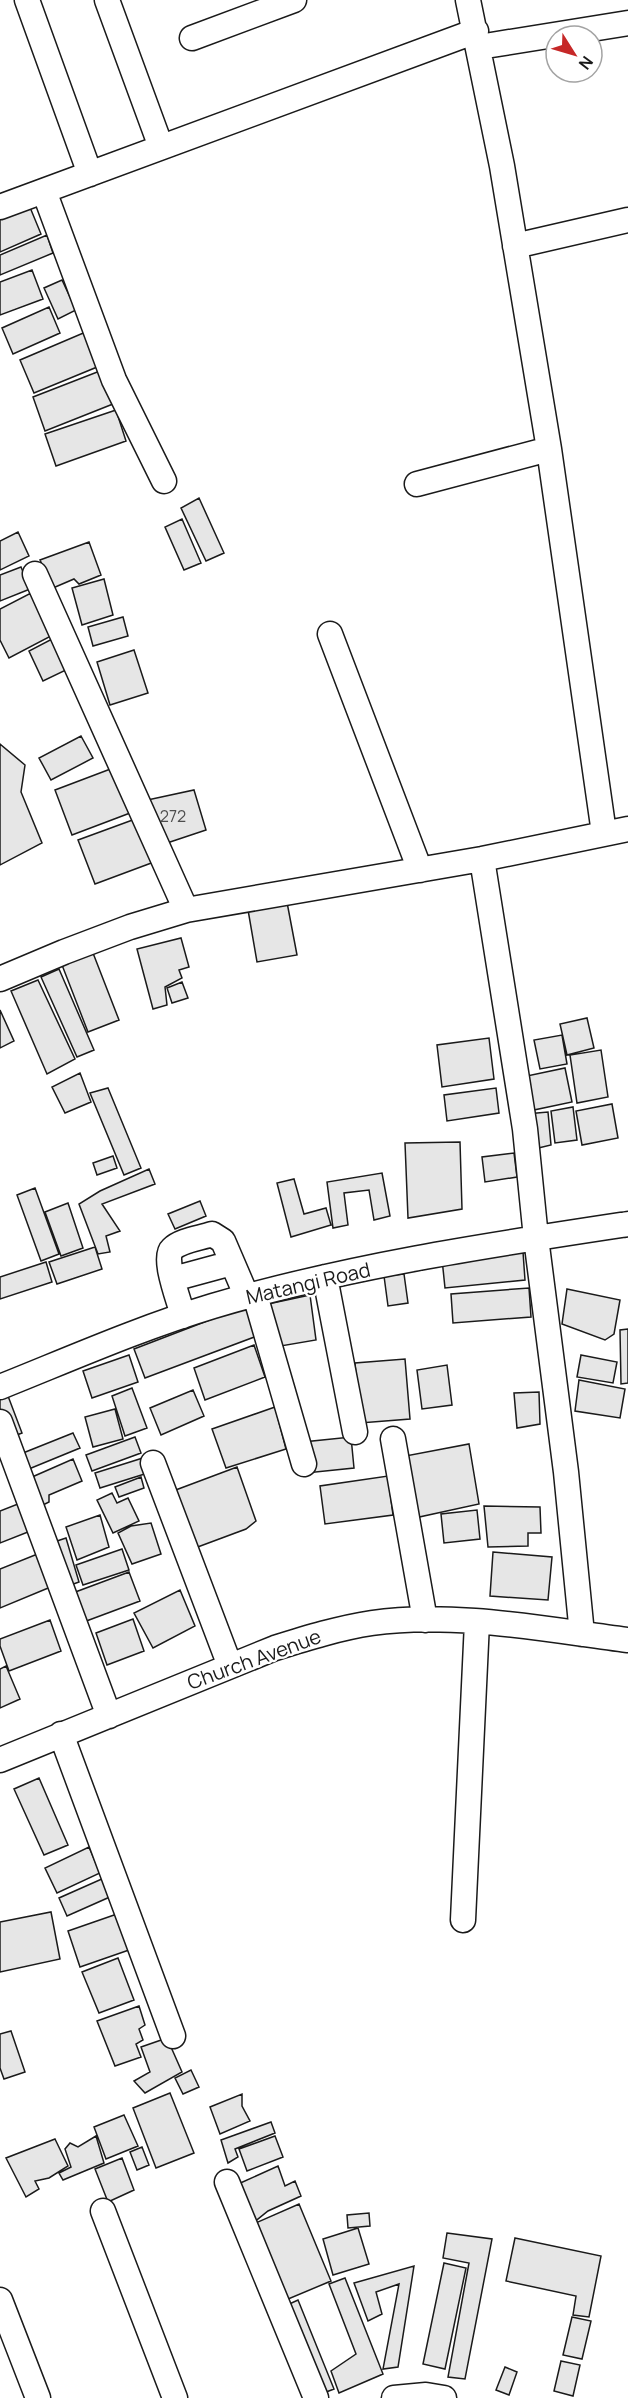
<svg xmlns="http://www.w3.org/2000/svg" width="628" height="2398" viewBox="0 0 628 2398" font-family="Manrope,sans-serif">
	<style>
		.building { fill: #e6e6e6; stroke: #1a1a1a; stroke-width: 1.5 }
		.lines { fill: none; stroke-linecap: round; stroke-linejoin: round }
		.minor-casing { stroke: #1a1a1a; stroke-width: 27 }
		.minor { stroke: #fff; stroke-width: 24 }
		.labels { text-anchor: middle; dominant-baseline: central; stroke-width: 4.5; stroke-linejoin: round; paint-order: stroke }
		.number-label { font-size: 16px; fill: #4d4d4d }
		.street-label { font-size: 20px; fill: #1a1a1a; stroke: #fff }
	</style>
	<rect width="100%" height="100%" fill="#fff"/>
	<!-- building -->
	<path class="building" d="M 27,200 L 41,234 L 0,252 L 0,212 Z
		M 47,235 L 53,253 L 0,275 L 0,255 Z
		M 32,270 L 43,299 L 0,315 L 0,282 Z
		M 62,280 L 76,310 L 58,319 L 44,288 Z
		M 49,307 L 60,333 L 13,354 L 2,328 Z
		M 88,331 L 102,365 L 34,393 L 20,360 Z
		M 105,369 L 118,402 L 45,431 L 33,397 Z
		M 116,410 L 126,441 L 56,466 L 45,434 Z
		M 199,498 L 224,553 L 206,561 L 181,508 Z
		M 182,519 L 201,563 L 184,570 L 165,527 Z
		M 18,532 L 29,556 L 0,570 L 0,541 Z
		M 89,542 L 101,575 L 79,584 L 74,579 L 53,588 L 40,560 Z
		M 21,567 L 30,589 L 0,601 L 0,575 Z
		M 104,579 L 113,615 L 82,625 L 72,588 Z
		M 31,593 L 51,636 L 9,658 L 0,640 L 0,609 Z
		M 123,617 L 128,636 L 93,646 L 88,627 Z
		M 52,639 L 66,670 L 43,681 L 29,651 Z
		M 134,650 L 148,693 L 110,705 L 97,662 Z
		M 81,736 L 93,758 L 51,780 L 39,758 Z
		M 0,744 L 25,765 L 21,792 L 42,843 L 0,865 Z
		M 121,765 L 138,810 L 72,835 L 55,790 Z
		M 194,790 L 206,830 L 155,847 L 138,802 Z
		M 138,818 L 154,862 L 95,884 L 78,840 Z
		M 286,897 L 297,955 L 257,962 L 247,904 Z
		M 181,938 L 189,967 L 179,970 L 182,978 L 165,987 L 167,1005 L 153,1009 L 137,949 Z
		M 93,953 L 119,1020 L 88,1032 L 62,965 Z
		M 59,969 L 94,1050 L 77,1057 L 41,977 Z
		M 38,980 L 75,1059 L 47,1074 L 11,991 Z
		M 182,982 L 188,998 L 172,1003 L 167,988 Z
		M 0,1010 L 14,1041 L 0,1048 Z
		M 587,1018 L 594,1048 L 567,1055 L 560,1024 Z
		M 562,1035 L 567,1064 L 540,1069 L 534,1040 Z
		M 489,1038 L 494,1079 L 442,1087 L 437,1045 Z
		M 601,1050 L 608,1097 L 577,1103 L 570,1055 Z
		M 565,1068 L 572,1102 L 529,1111 L 522,1077 Z
		M 80,1073 L 91,1102 L 65,1113 L 52,1087 Z
		M 108,1088 L 141,1168 L 124,1175 L 90,1093 Z
		M 496,1088 L 499,1113 L 447,1121 L 444,1095 Z
		M 612,1104 L 618,1138 L 582,1145 L 576,1111 Z
		M 573,1107 L 577,1140 L 555,1143 L 551,1111 Z
		M 548,1112 L 551,1145 L 530,1150 L 526,1114 Z
		M 460,1142 L 462,1209 L 408,1218 L 405,1143 Z
		M 514,1153 L 517,1177 L 485,1182 L 482,1157 Z
		M 113,1156 L 117,1168 L 97,1175 L 93,1163 Z
		M 149,1169 L 155,1184 L 102,1204 L 120,1231 L 106,1236 L 110,1252 L 98,1254 L 79,1204 L 100,1191 Z
		M 382,1173 L 390,1216 L 374,1220 L 369,1190 L 344,1193 L 348,1225 L 333,1228 L 327,1182 Z
		M 294,1179 L 304,1214 L 326,1208 L 331,1225 L 291,1237 L 277,1183 Z
		M 35,1188 L 59,1254 L 41,1261 L 17,1195 Z
		M 200,1201 L 206,1216 L 175,1229 L 168,1214 Z
		M 68,1203 L 83,1248 L 61,1256 L 45,1212 Z
		M 95,1247 L 102,1269 L 57,1284 L 49,1262 Z
		M 523,1252 L 525,1280 L 445,1288 L 442,1259 Z
		M 46,1262 L 52,1282 L 0,1299 L 0,1277 Z
		M 404,1274 L 408,1303 L 388,1306 L 384,1276 Z
		M 529,1288 L 531,1317 L 453,1323 L 451,1294 Z
		M 567,1289 L 620,1300 L 614,1334 L 605,1340 L 562,1324 Z
		M 310,1295 L 316,1340 L 275,1347 L 268,1304 Z
		M 246,1306 L 257,1336 L 145,1378 L 134,1349 Z
		M 628,1329 L 628,1383 L 621,1384 L 620,1330 Z
		M 254,1345 L 265,1377 L 205,1400 L 194,1368 Z
		M 129,1355 L 138,1382 L 92,1398 L 83,1371 Z
		M 581,1355 L 617,1362 L 613,1383 L 577,1377 Z
		M 405,1359 L 410,1419 L 360,1423 L 355,1363 Z
		M 447,1365 L 452,1405 L 422,1409 L 417,1370 Z
		M 579,1380 L 625,1389 L 620,1418 L 575,1411 Z
		M 132,1388 L 147,1428 L 125,1436 L 112,1396 Z
		M 193,1390 L 204,1416 L 161,1435 L 150,1408 Z
		M 539,1392 L 540,1424 L 517,1428 L 514,1393 Z
		M 8,1396 L 22,1433 L 9,1438 L 0,1414 L 0,1399 Z
		M 275,1407 L 286,1449 L 226,1468 L 212,1429 Z
		M 115,1409 L 123,1439 L 93,1447 L 85,1417 Z
		M 73,1433 L 80,1448 L 24,1471 L 18,1455 Z
		M 135,1437 L 141,1453 L 92,1471 L 86,1455 Z
		M 351,1437 L 354,1468 L 306,1473 L 303,1442 Z
		M 469,1444 L 479,1504 L 410,1519 L 400,1457 Z
		M 146,1457 L 151,1472 L 100,1488 L 95,1473 Z
		M 73,1459 L 82,1481 L 49,1495 L 49,1502 L 35,1509 L 23,1481 Z
		M 237,1467 L 256,1521 L 246,1529 L 195,1548 L 173,1491 Z
		M 388,1476 L 393,1515 L 325,1524 L 320,1486 Z
		M 141,1477 L 144,1488 L 119,1497 L 115,1487 Z
		M 112,1493 L 117,1503 L 128,1498 L 139,1521 L 113,1533 L 97,1500 Z
		M 23,1502 L 33,1530 L 0,1543 L 0,1511 Z
		M 484,1506 L 540,1507 L 541,1533 L 528,1533 L 528,1546 L 488,1547 Z
		M 477,1510 L 480,1539 L 444,1543 L 441,1514 Z
		M 100,1515 L 109,1547 L 77,1560 L 66,1527 Z
		M 151,1523 L 161,1554 L 132,1564 L 118,1533 L 131,1526 Z
		M 66,1538 L 79,1582 L 65,1587 L 51,1543 Z
		M 122,1549 L 129,1570 L 83,1585 L 76,1565 Z
		M 493,1552 L 552,1557 L 548,1600 L 490,1596 Z
		M 40,1553 L 53,1586 L 0,1608 L 0,1569 Z
		M 129,1572 L 140,1601 L 81,1623 L 70,1594 Z
		M 180,1590 L 195,1626 L 153,1648 L 134,1613 Z
		M 133,1619 L 144,1651 L 107,1665 L 96,1633 Z
		M 50,1620 L 61,1651 L 9,1671 L 0,1646 L 0,1639 Z
		M 6,1666 L 20,1699 L 0,1708 L 0,1669 Z
		M 39,1778 L 68,1845 L 44,1855 L 14,1789 Z
		M 89,1847 L 100,1873 L 57,1893 L 45,1868 Z
		M 104,1878 L 112,1896 L 67,1916 L 59,1898 Z
		M 51,1912 L 60,1959 L 0,1972 L 0,1922 Z
		M 117,1914 L 129,1950 L 80,1967 L 68,1931 Z
		M 118,1958 L 134,2000 L 99,2013 L 82,1972 Z
		M 139,2006 L 145,2025 L 139,2029 L 143,2040 L 136,2044 L 141,2057 L 115,2066 L 97,2021 Z
		M 11,2031 L 25,2072 L 4,2079 L 0,2068 L 0,2034 Z
		M 167,2038 L 182,2072 L 145,2093 L 134,2081 L 150,2072 L 141,2047 Z
		M 191,2070 L 199,2087 L 183,2094 L 175,2078 Z
		M 170,2093 L 194,2153 L 156,2168 L 133,2108 Z
		M 242,2094 L 242,2106 L 250,2121 L 220,2134 L 210,2107 Z
		M 124,2115 L 138,2146 L 106,2159 L 94,2127 Z
		M 271,2122 L 275,2133 L 235,2149 L 238,2157 L 228,2163 L 221,2140 Z
		M 96,2136 L 104,2163 L 63,2180 L 59,2173 L 71,2167 L 65,2149 L 70,2143 L 78,2147 Z
		M 275,2136 L 283,2157 L 247,2171 L 239,2149 Z
		M 55,2139 L 68,2166 L 49,2178 L 35,2181 L 39,2189 L 26,2197 L 6,2158 Z
		M 142,2147 L 149,2165 L 137,2170 L 130,2152 Z
		M 122,2158 L 134,2190 L 108,2202 L 95,2169 Z
		M 278,2166 L 285,2186 L 295,2181 L 301,2196 L 268,2211 L 253,2223 L 236,2185 Z
		M 299,2204 L 331,2281 L 281,2302 L 249,2226 Z
		M 369,2213 L 370,2226 L 348,2228 L 347,2215 Z
		M 358,2228 L 369,2264 L 333,2275 L 323,2239 Z
		M 447,2233 L 492,2239 L 465,2379 L 448,2377 L 469,2263 L 443,2258 Z
		M 515,2238 L 601,2256 L 589,2317 L 573,2315 L 576,2296 L 506,2281 Z
		M 444,2263 L 466,2268 L 445,2369 L 423,2364 Z
		M 414,2266 L 398,2367 L 383,2369 L 399,2284 L 376,2292 L 382,2314 L 368,2321 L 354,2283 Z
		M 345,2278 L 383,2374 L 339,2393 L 331,2371 L 356,2354 L 329,2284 Z
		M 298,2300 L 334,2389 L 321,2394 L 285,2306 Z
		M 572,2317 L 591,2321 L 582,2359 L 563,2355 Z
		M 561,2361 L 580,2365 L 573,2396 L 554,2391 Z
		M 505,2367 L 517,2372 L 509,2395 L 496,2390 Z"/>
	<g class="lines">
		<defs>
			<path id="minor" d="M 27,0 L 90,174
				M 107,0 L 161,147
				M 468,0 L 502,166 L 549,449 L 604,833
				M 192,38 L 294,0
				M 479,47 L 628,23
				M 44,191 L 114,380 L 164,481
				M 0,207 L 476,31
				M 515,246 L 628,220
				M 417,484 L 549,449
				M 35,574 L 186,910
				M 330,634 L 420,870
				M 482,859 L 525,1129 L 536,1238 L 566,1472 L 582,1634
				M 0,979 L 64,952 L 130,927 L 186,910 L 482,859 L 628,829
				M 325,1277 L 355,1432
				M 173,1279 L 232,1263
				M 255,1295 L 304,1464
				M 183,1316 C 180,1303 162,1258 172,1249 C 181,1240 201,1238 212,1234 L 223,1241 L 247,1297
				M 0,1387 C 70,1359 140,1328 213,1306 C 348,1266 489,1245 628,1224
				M 0,1422 L 109,1716
				M 393,1439 L 425,1620
				M 153,1463 L 230,1666
				M 61,1734 L 173,2036
				M 0,1760 L 275,1648 C 307,1638 339,1628 372,1623 C 452,1611 548,1630 628,1640
				M 463,1920 L 477,1622
				M 227,2182 L 316,2398
				M 103,2211 L 175,2398
				M 0,2300 L 38,2398
				M 394,2398 L 426,2395 L 444,2398"/>
		</defs>
		<!-- minor casing -->
		<use href="#minor" class="minor-casing"/>
		<!-- minor -->
		<use href="#minor" class="minor"/>
	</g>
	<g class="labels">
		<!-- number labels -->
		<g class="number-label">
			<text x="173" y="816">272</text>
		</g>
		<!-- street labels -->
		<g class="street-label">
			<text transform="translate(308 1283) rotate(-13)">Matangi Road</text>
			<text transform="translate(254 1659) rotate(-20)">Church Avenue</text>
		</g>
	</g>
	<!-- north arrow -->
	<g transform="translate(574 54) rotate(127)"><circle r="28" fill="#ffffff" stroke="#a3a3a3" stroke-width="1.5"/>
	<path d="M0-4.5L10 22L0 15L-10 22Z" fill="#c62828"/>
	<text y="-9" font-size="16" font-weight="bold" text-anchor="middle" fill="#1a1a1a">N</text>
	</g>
</svg>
